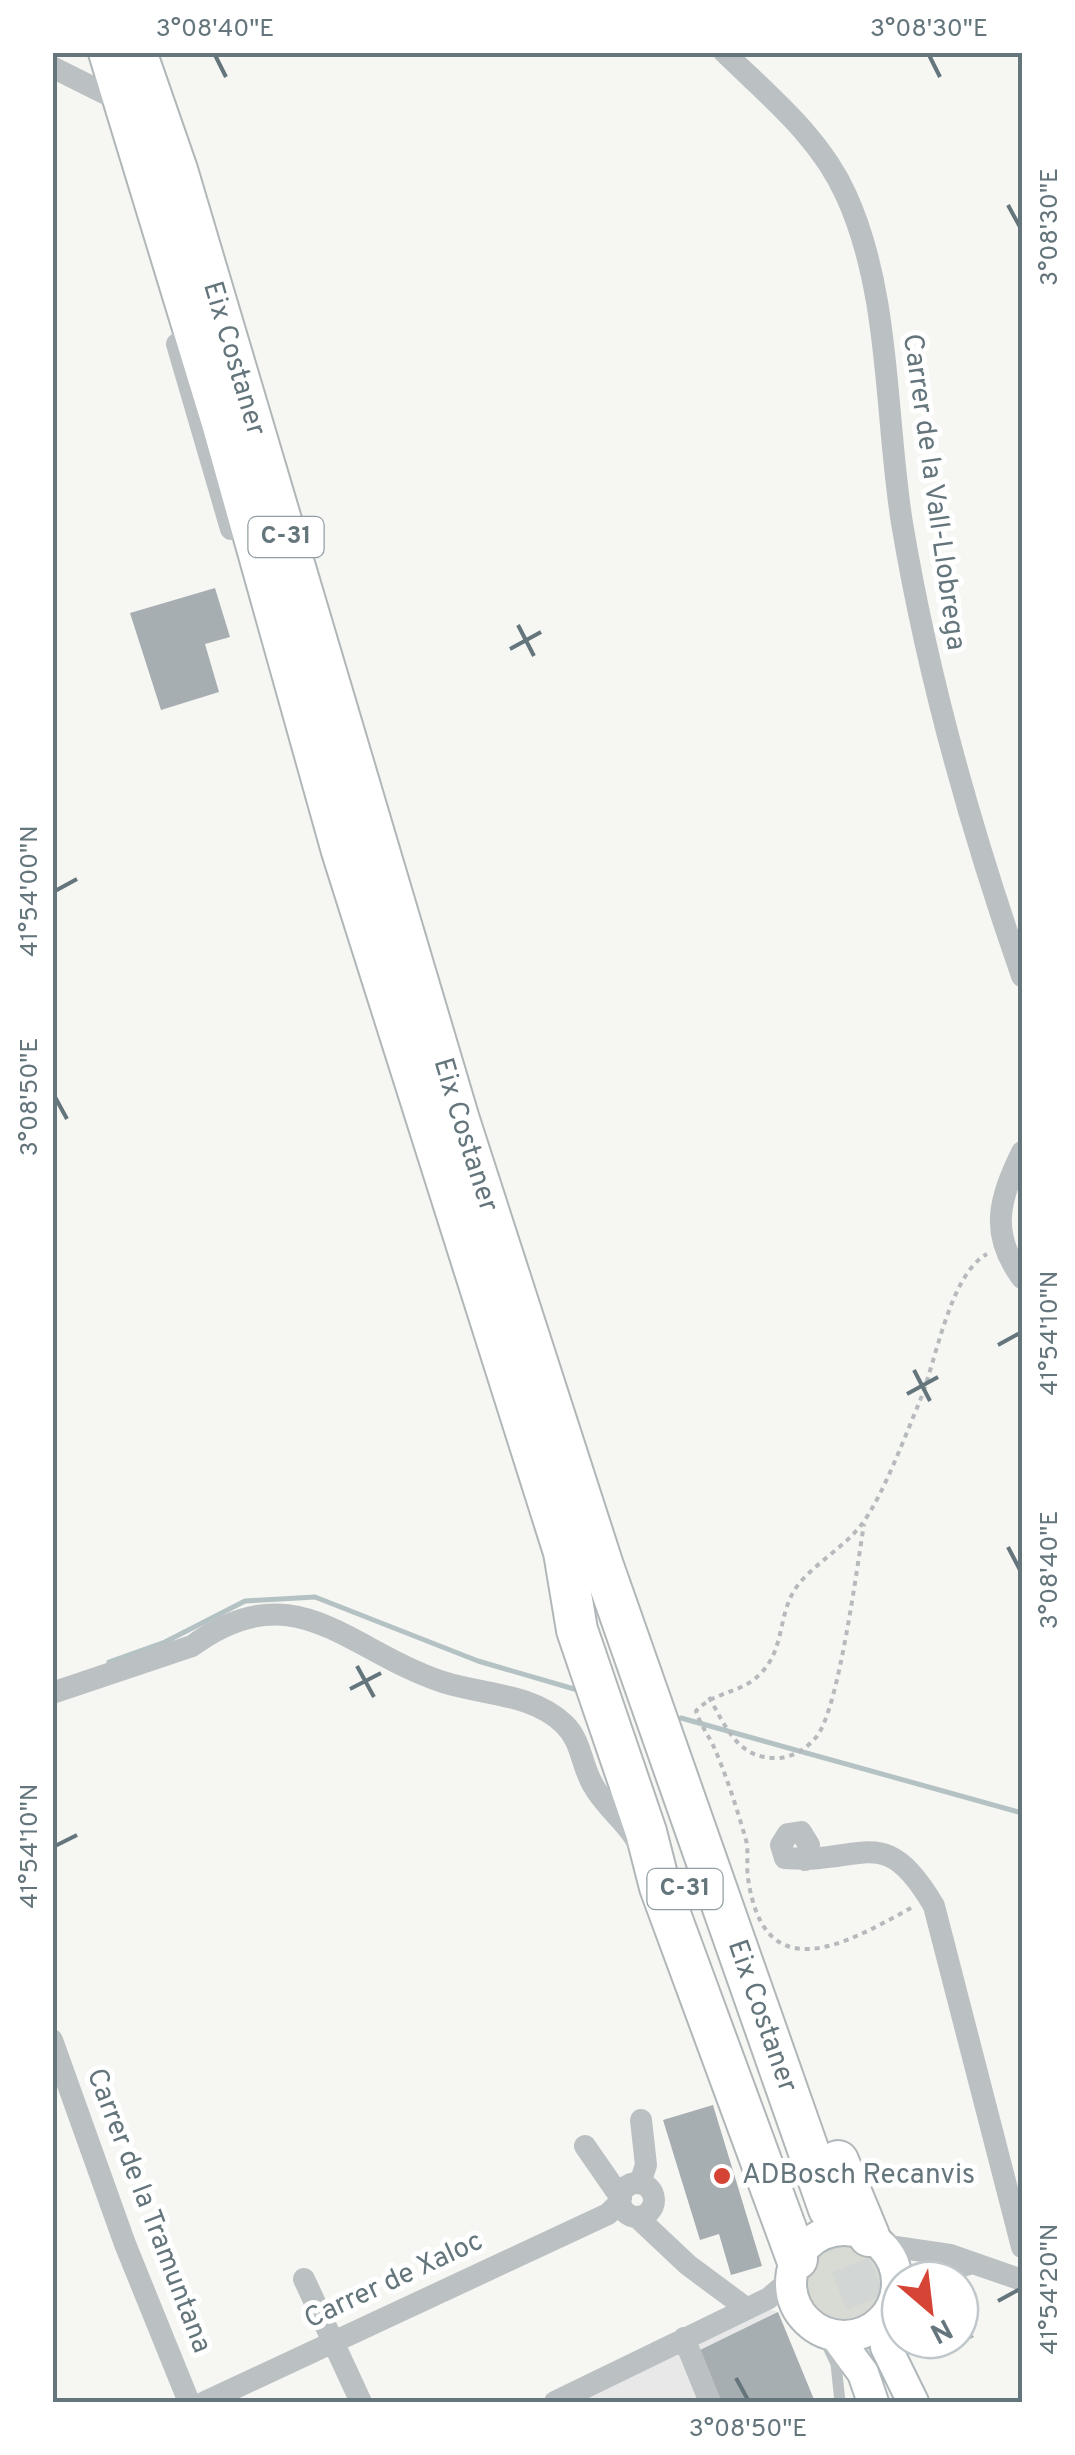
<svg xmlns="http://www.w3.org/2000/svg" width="1075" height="2455" viewBox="0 0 1075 2455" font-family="Overpass,sans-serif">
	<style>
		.built { fill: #e7e8e7 }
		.green { fill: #d7dbd3 }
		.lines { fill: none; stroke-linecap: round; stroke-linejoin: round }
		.stream { stroke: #b4c2c4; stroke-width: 5 }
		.building { fill: #a6aeb2 }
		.motorway-tunnel { stroke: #d2d6d5; stroke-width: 40; stroke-dasharray: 40 20; stroke-linecap: butt }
		.secondary-casing { stroke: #b0b7ba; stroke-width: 34 }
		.motorway-casing { stroke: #b1b6b8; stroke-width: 44 }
		.path { stroke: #b6babc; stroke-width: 4; stroke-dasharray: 5 5; stroke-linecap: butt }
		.service { stroke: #bbc1c3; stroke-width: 11 }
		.minor { stroke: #bbc1c3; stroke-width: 22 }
		.secondary { stroke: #fff; stroke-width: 30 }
		.motorway { stroke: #fff; stroke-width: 40 }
		.ticks { fill: none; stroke: #64757c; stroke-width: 4 }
		.poi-dot { fill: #d54434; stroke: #fff; stroke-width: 4 }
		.labels { text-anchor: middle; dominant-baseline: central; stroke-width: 10; stroke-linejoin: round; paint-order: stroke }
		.shield { fill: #fff; stroke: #929ea3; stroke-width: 2.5 }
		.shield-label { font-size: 25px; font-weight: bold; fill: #64757c }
		.street-label { font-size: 28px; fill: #64757c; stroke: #fff }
		.poi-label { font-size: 28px; fill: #64757c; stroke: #fff; text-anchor: start }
		.neatline { fill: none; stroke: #64757c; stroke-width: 4 }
		.ticks-label { font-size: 25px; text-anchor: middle; fill: #64757c }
	</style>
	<rect width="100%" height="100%" fill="#f6f6f3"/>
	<!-- built -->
	<path class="built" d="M 769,2309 L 778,2312 L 815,2402 L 570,2402 Z"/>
	<!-- green -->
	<path class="green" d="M805 2283a41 41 0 1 1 82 0a41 41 0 1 1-82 0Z"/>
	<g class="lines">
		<!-- stream -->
		<path class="stream" d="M 109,1662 L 165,1642 L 245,1601 L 315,1597 L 478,1661 L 581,1691
			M 681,1718 L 1022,1813"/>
	</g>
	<!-- building -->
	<path class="building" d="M 215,588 L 230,637 L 205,644 L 219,692 L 161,710 L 130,613 Z
		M 713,2105 L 762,2266 L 731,2275 L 719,2234 L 700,2240 L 663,2120 Z
		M 778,2312 L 815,2402 L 720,2402 L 700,2350 Z
		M 960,2318 L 974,2337 L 950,2349 L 947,2340 L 960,2340 Z"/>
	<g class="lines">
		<!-- motorway-tunnel -->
		<path class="motorway-tunnel" d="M 829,2209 L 890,2366"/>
		<defs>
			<path id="secondary" d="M791 2283a53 53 0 1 1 106 0a53 53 0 1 1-106 0Z
				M 884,2318 L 886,2347 L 913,2402
				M 835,2335 L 863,2373 L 873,2402"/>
			<g id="motorway">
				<path d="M 109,52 L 223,426 L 342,851 L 564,1552 L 577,1630 L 646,1832 L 660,1887 L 797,2259"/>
				<path id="s1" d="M 136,52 L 177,170 L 459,1120 L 603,1566 L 829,2209"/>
				<path d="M 838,2161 L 869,2236"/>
			</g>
		</defs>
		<!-- secondary casing -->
		<use href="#secondary" class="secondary-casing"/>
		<!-- motorway casing -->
		<use href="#motorway" class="motorway-casing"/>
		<!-- path -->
		<path class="path" d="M 709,1697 C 726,1727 738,1760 779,1758 C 793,1757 808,1748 817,1736 C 839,1707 857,1567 864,1524
			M 911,1908 C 847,1943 764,1992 748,1878 C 746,1866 749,1852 746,1840 C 737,1809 726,1774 713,1745 C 707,1733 700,1724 696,1711 C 714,1691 741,1694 760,1674 C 786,1649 777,1612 798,1585 C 817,1561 847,1546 864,1521 C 883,1495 906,1434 919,1403 C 936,1363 949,1275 987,1254"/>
		<!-- service -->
		<path class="service" d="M 820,2330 L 836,2364 L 840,2402"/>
		<!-- minor -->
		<path class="minor" d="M 724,52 C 769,96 820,137 846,195 C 891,293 885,418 902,523 C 928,679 970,827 1022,976
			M 52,67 L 104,93
			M 177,344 L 231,529
			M 1022,1152 C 999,1200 989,1233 1022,1278
			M 52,1693 L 192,1646 C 295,1570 348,1651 443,1682 C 483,1695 532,1693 564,1724 C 582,1741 581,1765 593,1785 C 605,1808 629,1823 639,1845
			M 805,1860 L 809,1845 L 801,1832 L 788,1834 L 781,1845 L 785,1858 C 864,1865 884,1820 934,1906 L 1022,2247
			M 52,2040 L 125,2244 L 189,2402
			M 585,2146 L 621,2198
			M620 2200a17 17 0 1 1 34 0a17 17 0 1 1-34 0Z
			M 640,2183 L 646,2165 L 641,2120
			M 637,2217 L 688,2265 L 746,2308
			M 882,2245 L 950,2255 L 1022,2280
			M 304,2279 L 361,2402
			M 918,2280 L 969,2264
			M 895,2300 L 900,2295
			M 684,2338 L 710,2402
			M 205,2402 L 608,2214 L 620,2202
			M 555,2402 L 769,2298 L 791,2279"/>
		<!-- secondary -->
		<use href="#secondary" class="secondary"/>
		<!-- motorway -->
		<use href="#motorway" class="motorway"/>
	</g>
	<!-- ticks -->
	<path class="ticks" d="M 215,55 L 226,77M 929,55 L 940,77M 1008,205 L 1020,227M 518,625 L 534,656M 510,649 L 541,632M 55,891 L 77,879M 55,1097 L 67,1119M 998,1345 L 1020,1333M 914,1370 L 930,1401M 907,1394 L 938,1377M 1008,1547 L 1020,1570M 357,1666 L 374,1697M 350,1689 L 381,1673M 55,1846 L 77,1835M 998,2301 L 1020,2289M 736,2378 L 748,2400"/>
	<!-- markers -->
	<circle class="poi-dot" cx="722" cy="2176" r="10"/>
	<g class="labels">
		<!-- shield labels -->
		<g class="shield">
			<rect x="248.5" y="517" width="75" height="40" rx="8"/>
			<rect x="647.5" y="1869" width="75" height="40" rx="8"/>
		</g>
		<g class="shield-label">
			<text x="286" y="537">C-31</text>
			<text x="685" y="1889">C-31</text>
		</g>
		<!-- street labels -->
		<g class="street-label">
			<text stroke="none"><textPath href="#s1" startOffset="322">Eix Costaner</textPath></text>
			<text transform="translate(933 492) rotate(82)">Carrer de la Vall-Llobrega</text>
			<text stroke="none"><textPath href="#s1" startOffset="1132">Eix Costaner</textPath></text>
			<text stroke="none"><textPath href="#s1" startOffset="2062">Eix Costaner</textPath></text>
			<text transform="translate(148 2211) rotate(69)">Carrer de la Tramuntana</text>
			<text transform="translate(394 2281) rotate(-25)">Carrer de Xaloc</text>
		</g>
		<!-- poi labels -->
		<g class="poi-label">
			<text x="742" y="2176">ADBosch Recanvis</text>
		</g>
	</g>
	<!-- border -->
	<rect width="1075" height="2455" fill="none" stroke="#ffffff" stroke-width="110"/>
	<!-- north arrow -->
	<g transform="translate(930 2310) rotate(152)"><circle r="48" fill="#ffffff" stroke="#c1c8cb" stroke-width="2.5"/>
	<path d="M0-8L18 38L0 25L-18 38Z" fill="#d54434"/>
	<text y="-15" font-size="28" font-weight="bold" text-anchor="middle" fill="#64757c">N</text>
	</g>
	<rect x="55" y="55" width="965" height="2345" class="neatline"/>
	<g class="ticks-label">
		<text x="215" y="36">3°08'40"E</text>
		<text x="929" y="36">3°08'30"E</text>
		<text transform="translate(1048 227) rotate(-90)" y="9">3°08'30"E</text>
		<text transform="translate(28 891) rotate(-90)" y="9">41°54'00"N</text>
		<text transform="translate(28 1097) rotate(-90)" y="9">3°08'50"E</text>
		<text transform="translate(1048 1333) rotate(-90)" y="9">41°54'10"N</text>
		<text transform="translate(1048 1570) rotate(-90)" y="9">3°08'40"E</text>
		<text transform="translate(28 1846) rotate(-90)" y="9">41°54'10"N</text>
		<text transform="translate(1048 2289) rotate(-90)" y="9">41°54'20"N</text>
		<text x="748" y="2436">3°08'50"E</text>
	</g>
</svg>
